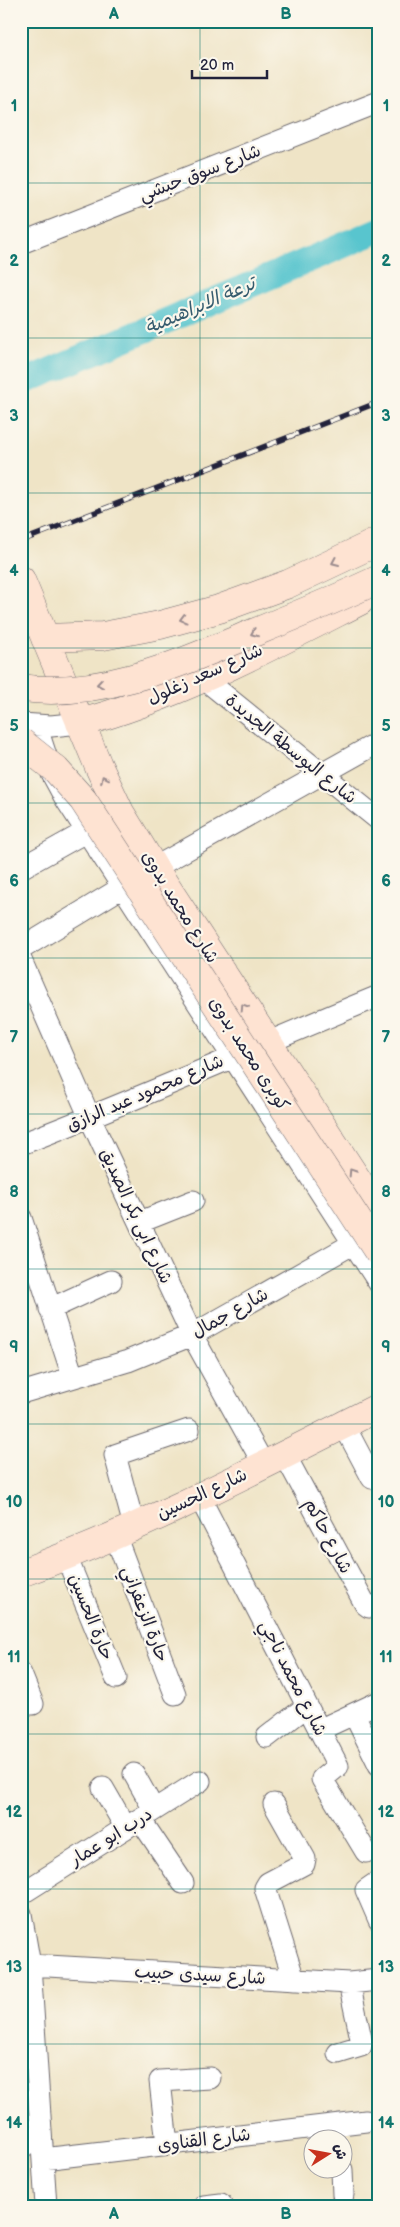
<svg xmlns="http://www.w3.org/2000/svg" width="400" height="2227" viewBox="0 0 400 2227" font-family="'Balsamiq Sans','Playpen Sans Arabic',sans-serif">
	<style>
		.lines { fill: none; stroke-linecap: round; stroke-linejoin: round }
		.canal { stroke: #58c5ce; stroke-width: 26 }
		.minor-casing { stroke: #6a666c; stroke-width: 23 }
		.secondary-casing { stroke: #6a666c; stroke-width: 29 }
		.minor { stroke: #fff; stroke-width: 21 }
		.secondary { stroke: #fee3d2; stroke-width: 28 }
		.rail-casing { stroke: #22223b; stroke-width: 5.5 }
		.rail { stroke: #fbf7ec; stroke-width: 4; stroke-dasharray: 11; stroke-linecap: butt }
		.secondary-bridge-casing { stroke: #6a666c; stroke-width: 29; stroke-linecap: butt }
		.secondary-bridge { stroke: #fee3d2; stroke-width: 28 }
		.oneway { stroke: #9b8c8e }
		.grid { fill: none; stroke: #0f766e; stroke-width: 1; stroke-opacity: 0.55 }
		.labels { text-anchor: middle; dominant-baseline: central; stroke-width: 4.5; stroke-linejoin: round; paint-order: stroke }
		.street-label { font-size: 18px; fill: #22223b; stroke: #fbf7ec }
		.water-label { font-size: 19px; font-style: italic; fill: #355b6e; stroke: #fbf7ec }
		.neatline { fill: none; stroke: #0f766e; stroke-width: 2 }
		.grid-label { font-size: 16px; text-anchor: middle; font-weight: bold; fill: #0f766e }
	</style>
	<rect width="100%" height="100%" fill="#fbf7ec"/>
	<filter id="ink" filterUnits="userSpaceOnUse"><feTurbulence type="fractalNoise" baseFrequency=".02" numOctaves="2"/><feDisplacementMap in="SourceGraphic" scale="10" xChannelSelector="R" yChannelSelector="G"/><feConvolveMatrix kernelMatrix="1 2 1 2 8 2 1 2 1" color-interpolation-filters="sRGB"/></filter>
	<filter id="wash" filterUnits="userSpaceOnUse"><feTurbulence type="fractalNoise" baseFrequency=".0096" numOctaves="4" result="noise"/><feDisplacementMap in="SourceGraphic" scale="20" xChannelSelector="R" yChannelSelector="G"/><feGaussianBlur stdDeviation="1.12" result="paint"/><feColorMatrix in="noise" values="0 0 0 0 0 0 0 0 0 0 0 0 0 0 0 0 0 1.4 0 .05"/><feComposite in="paint" operator="in"/></filter>
	<g filter="url(#wash)">
		<rect width="100%" height="100%" fill="#efe4c6"/>
		<g class="lines">
			<!-- canal -->
			<path class="canal" d="M 21,383 L 379,230"/>
		</g>
	</g>
	<g filter="url(#ink)">
		<g class="lines">
			<defs>
				<path id="minor" d="M 21,243 L 379,102
					M 203,678 L 379,820
					M 21,724 L 51,726 L 80,723
					M 36,725 L 52,774 L 65,798 L 379,1283
					M 21,868 L 98,825
					M 21,949 L 154,868 L 379,742
					M 21,960 L 90,1118 L 192,1335 L 264,1465
					M 21,1144 C 142,1098 259,1045 379,996
					M 21,1218 L 73,1377
					M 140,1222 L 193,1201
					M 50,1309 L 111,1281
					M 21,1393 L 128,1361 L 192,1335 L 365,1237
					M 344,1425 L 372,1478 L 379,1476
					M 285,1455 L 365,1604 L 369,1607 L 379,1605
					M 199,1496 L 338,1766 L 322,1779 L 366,1852
					M 134,1526 L 115,1455 L 189,1430
					M 115,1535 L 175,1694
					M 66,1556 L 116,1678
					M 21,1674 L 33,1704
					M 354,1714 L 379,1765
					M 319,1730 L 379,1702
					M 267,1737 L 307,1706
					M 134,1774 L 154,1810
					M 103,1788 L 126,1828
					M 274,1804 L 305,1859 L 304,1864 L 268,1883 L 265,1888 L 294,1980
					M 140,1819 L 183,1883
					M 379,1881 L 366,1890 L 379,1920
					M 21,1894 L 200,1781
					M 21,1914 L 30,1965 L 46,2206
					M 21,1966 L 30,1965 L 349,1983 L 379,1980
					M 338,2053 L 361,2046 L 362,2043 L 349,1983
					M 21,2144 L 42,2144
					M 167,2144 L 160,2081 L 210,2078
					M 43,2159 L 366,2121
					M 342,2170 L 343,2195
					M 204,2206 L 221,2204"/>
				<path id="secondary" d="M 21,580 L 98,765 L 120,812 L 154,868 L 379,1213
					M 45,638 L 103,636 L 160,625 L 219,609 L 288,584 L 379,541
					M 80,723 C 177,697 270,647 360,601
					M 21,1573 C 144,1528 262,1466 379,1407"/>
			</defs>
			<!-- minor casing -->
			<use href="#minor" class="minor-casing"/>
			<!-- secondary casing -->
			<use href="#secondary" class="secondary-casing"/>
			<!-- minor -->
			<use href="#minor" class="minor"/>
			<!-- secondary -->
			<use href="#secondary" class="secondary"/>
			<defs>
				<path id="rail" d="M 21,541 L 379,402"/>
			</defs>
			<!-- rail casing -->
			<use href="#rail" class="rail-casing"/>
			<!-- rail -->
			<use href="#rail" class="rail"/>
			<defs>
				<path id="secondary-bridge" d="M 21,688 C 102,699 180,663 253,633 C 295,616 337,599 379,579
					M 21,742 L 56,770 L 83,800 L 379,1253"/>
			</defs>
			<!-- secondary-bridge casing -->
			<use href="#secondary-bridge" class="secondary-bridge-casing"/>
			<!-- secondary-bridge -->
			<use href="#secondary-bridge" class="secondary-bridge"/>
		</g>
		<!-- one-way arrows -->
		<defs><path id="oneway-chevron" d="M-2-3.5L2.5 0L-2 3.5" fill="none" stroke-width="1.6" stroke-linecap="round" stroke-linejoin="round" transform="scale(1.25)"/></defs>
		<g class="oneway">
			<use href="#oneway-chevron" transform="translate(335 562) rotate(156)"/>
			<use href="#oneway-chevron" transform="translate(183 619) rotate(165)"/>
			<use href="#oneway-chevron" transform="translate(254 633) rotate(158)"/>
			<use href="#oneway-chevron" transform="translate(100 684) rotate(172)"/>
			<use href="#oneway-chevron" transform="translate(104 779) rotate(-116)"/>
			<use href="#oneway-chevron" transform="translate(244 1007) rotate(-123)"/>
			<use href="#oneway-chevron" transform="translate(352 1172) rotate(-123)"/>
		</g>
	</g>
	<!-- grid -->
	<path class="grid" d="M 200,21 L 200,2206M 21,183 L 379,183M 21,338 L 379,338M 21,493 L 379,493M 21,648 L 379,648M 21,803 L 379,803M 21,958 L 379,958M 21,1114 L 379,1114M 21,1269 L 379,1269M 21,1424 L 379,1424M 21,1579 L 379,1579M 21,1734 L 379,1734M 21,1889 L 379,1889M 21,2044 L 379,2044"/>
	<g class="labels">
		<!-- street labels -->
		<g class="street-label">
			<text transform="translate(200 173) rotate(-21)">شارع سوق حبشي</text>
			<text transform="translate(205 674) rotate(-24)">شارع سعد زغلول</text>
			<text transform="translate(291 749) rotate(39)">شارع البوسطة الجديدة</text>
			<text transform="translate(180 907) rotate(58)">شارع محمد بدوى</text>
			<text transform="translate(249 1054) rotate(57)">كوبرى محمد بدوى</text>
			<text transform="translate(145 1093) rotate(-23)">شارع محمود عبد الرازق</text>
			<text transform="translate(136 1216) rotate(65)">شارع ابى بكر الصديق</text>
			<text transform="translate(230 1313) rotate(-29)">شارع جمال</text>
			<text transform="translate(202 1494) rotate(-25)">شارع الحسين</text>
			<text transform="translate(328 1536) rotate(62)">شارع حاكم</text>
			<text transform="translate(145 1614) rotate(69)">حارة الزعفراني</text>
			<text transform="translate(91 1617) rotate(68)">حارة الحسين</text>
			<text transform="translate(293 1678) rotate(63)">شارع محمد ناجي</text>
			<text transform="translate(111 1837) rotate(-32)">درب ابو عمار</text>
			<text transform="translate(200 1975) rotate(3)">شارع سيدى حبيب</text>
			<text transform="translate(204 2140) rotate(-7)">شارع القناوى</text>
		</g>
		<!-- water labels -->
		<g class="water-label">
			<text transform="translate(200 306) rotate(-23)">ترعة الابراهيمية</text>
		</g>
	</g>
	<!-- margin -->
	<rect width="400" height="2227" fill="none" stroke="#fbf7ec" stroke-width="55"/>
	<!-- north arrow -->
	<g transform="translate(328 2154) rotate(79)"><circle r="24" fill="#fbf7ec" stroke="#a4a2a5"/>
	<path d="M0-4L9 19L0 12L-9 19Z" fill="#c8321e"/>
	<text y="-8" font-size="14" font-weight="bold" text-anchor="middle" fill="#22223b">ش</text>
	</g>
	<!-- scale -->
	<path d="M192 70v8h75v-8" fill="none" stroke="#22223b" stroke-width="2.5"/>
	<text x="200" y="70" font-size="15" fill="#22223b" stroke="#fbf7ec" stroke-width="4" paint-order="stroke">20 m</text>
	<rect x="28" y="28" width="344" height="2172" class="neatline"/>
	<g class="grid-label">
		<text x="114" y="19">A</text>
		<text x="286" y="19">B</text>
		<text x="14" y="111">1</text>
		<text x="386" y="111">1</text>
		<text x="14" y="266">2</text>
		<text x="386" y="266">2</text>
		<text x="14" y="421">3</text>
		<text x="386" y="421">3</text>
		<text x="14" y="576">4</text>
		<text x="386" y="576">4</text>
		<text x="14" y="731">5</text>
		<text x="386" y="731">5</text>
		<text x="14" y="886">6</text>
		<text x="386" y="886">6</text>
		<text x="14" y="1042">7</text>
		<text x="386" y="1042">7</text>
		<text x="14" y="1197">8</text>
		<text x="386" y="1197">8</text>
		<text x="14" y="1352">9</text>
		<text x="386" y="1352">9</text>
		<text x="14" y="1507">10</text>
		<text x="386" y="1507">10</text>
		<text x="14" y="1662">11</text>
		<text x="386" y="1662">11</text>
		<text x="14" y="1817">12</text>
		<text x="386" y="1817">12</text>
		<text x="14" y="1972">13</text>
		<text x="386" y="1972">13</text>
		<text x="14" y="2128">14</text>
		<text x="386" y="2128">14</text>
		<text x="114" y="2219">A</text>
		<text x="286" y="2219">B</text>
	</g>
</svg>
